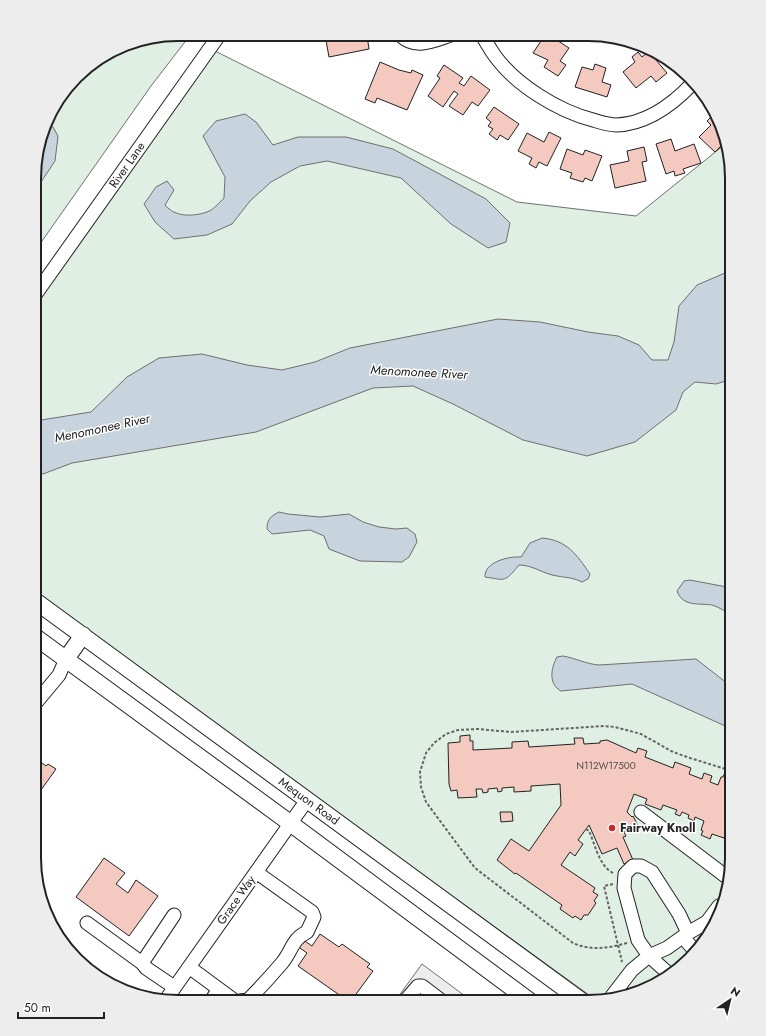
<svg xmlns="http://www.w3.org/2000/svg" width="766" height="1036" viewBox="0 0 766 1036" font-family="Jost,sans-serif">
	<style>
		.green { fill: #e0efe3; stroke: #6f6f6f }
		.parking { fill: #ededed; stroke: #6f6f6f }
		.water { fill: #c7d3dd; stroke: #6f6f6f }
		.building { fill: #f3c9c0; stroke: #222 }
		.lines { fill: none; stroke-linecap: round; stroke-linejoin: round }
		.minor-casing { stroke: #222; stroke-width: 15 }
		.major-casing { stroke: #222; stroke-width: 18 }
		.path { stroke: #646464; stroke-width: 2; stroke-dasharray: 3 2; stroke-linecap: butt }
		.minor { stroke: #fff; stroke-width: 13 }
		.major { stroke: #fff; stroke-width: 16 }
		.poi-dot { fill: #c62828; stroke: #fff; stroke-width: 1.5 }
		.labels { text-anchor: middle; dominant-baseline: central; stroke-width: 3; stroke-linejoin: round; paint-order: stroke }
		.number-label { font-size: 10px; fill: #564c4a }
		.street-label { font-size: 12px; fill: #222; stroke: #fff }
		.poi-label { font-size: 12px; font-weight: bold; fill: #222; stroke: #fff; text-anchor: start }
		.water-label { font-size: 13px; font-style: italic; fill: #222; stroke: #fff }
		.rim { fill: none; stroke: #222; stroke-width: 2 }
	</style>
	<rect width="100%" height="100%" fill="#fff"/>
	<!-- green -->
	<path class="green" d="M 178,34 L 191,34 L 151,86 L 35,251 L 35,159 L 53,106 L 83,70 L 131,42 Z
		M 209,48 L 517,202 L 636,216 L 724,145 L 732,178 L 732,868 L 708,938 L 652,987 L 596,1000 L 311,794 L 34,600 L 35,295 Z"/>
	<!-- parking -->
	<path class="parking" d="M 422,964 L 473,1002 L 395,1001 Z"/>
	<!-- water -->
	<path class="water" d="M 245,114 L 256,122 L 273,145 L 298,137 L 346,137 L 393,149 L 486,199 L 510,223 L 506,242 L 488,248 L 451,224 L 401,178 L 327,161 L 300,166 L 271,182 L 250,201 L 232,224 L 207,235 L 174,239 L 155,222 L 144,204 L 156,187 L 167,181 L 174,190 L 165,205 C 175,217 192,217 207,212 C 213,210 219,203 224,198 L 225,177 L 203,136 L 216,121 Z
		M 47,126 L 53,127 L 58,136 L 55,161 L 35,191 L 35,159 Z
		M 732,270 L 732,379 L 716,384 L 695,382 L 683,392 L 676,410 L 635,442 L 587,456 L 523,440 L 453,404 L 413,386 L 373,388 L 256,432 L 72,463 L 43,474 L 35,471 L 35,421 L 91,412 L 127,377 L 159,358 L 202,354 L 247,365 L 282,370 L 315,362 L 350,348 L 498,319 L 540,322 L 588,332 L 618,336 L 639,345 L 652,360 L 668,360 L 674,342 L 679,306 L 697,285 Z
		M 279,512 L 288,514 L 320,517 L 349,514 L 363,522 L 379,527 L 396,529 L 407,528 L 415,534 L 417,542 L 409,557 L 402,562 L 360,561 L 329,549 L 324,536 L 310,530 L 272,534 L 267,529 C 267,519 271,516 279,512 Z
		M 542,538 C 567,540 577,555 590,574 L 588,579 L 582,582 C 571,577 568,578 557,576 C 543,574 533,565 519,565 C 504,583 506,580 485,577 C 484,562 509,556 521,557 L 530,543 Z
		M 690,580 L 732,588 L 732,615 C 726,612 719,607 712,605 C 698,603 683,607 677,591 L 684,581 Z
		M 563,656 C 575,658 586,664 599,665 L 696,659 L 732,687 L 732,729 L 632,684 L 561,691 C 548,684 551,668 557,657 Z"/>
	<!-- building -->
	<path class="building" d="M 325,35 L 367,35 L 369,49 L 329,57 Z
		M 545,35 L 549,35 L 569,48 L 560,61 L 566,65 L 558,76 L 544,67 L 548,60 L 533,53 Z
		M 638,52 L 642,57 L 648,52 L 650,53 L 667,73 L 656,82 L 651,76 L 636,88 L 623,72 L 635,62 L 632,57 Z
		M 380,62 L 399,70 L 411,73 L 412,70 L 423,75 L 407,110 L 377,98 L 375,103 L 365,99 Z
		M 595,64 L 606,68 L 602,82 L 611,85 L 607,97 L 575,87 L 582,67 L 593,70 Z
		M 444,65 L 463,78 L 459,83 L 464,86 L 471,76 L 490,90 L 478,106 L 472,102 L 463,115 L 449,106 L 458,94 L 454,91 L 443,107 L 428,96 L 440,78 L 437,76 Z
		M 494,107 L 519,124 L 508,140 L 500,135 L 497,140 L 489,134 L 493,129 L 488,126 L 491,122 L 486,118 Z
		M 716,112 L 724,143 L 715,152 L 699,137 L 711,125 L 707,121 Z
		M 549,132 L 561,138 L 547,166 L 539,162 L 536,168 L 529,164 L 532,158 L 518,151 L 527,133 L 544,142 Z
		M 671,139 L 675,151 L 694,144 L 701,163 L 683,169 L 685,173 L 675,176 L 674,171 L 666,174 L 656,144 Z
		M 644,147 L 647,161 L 642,162 L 646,181 L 615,188 L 610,165 L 629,161 L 627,151 Z
		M 567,149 L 583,155 L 585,150 L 602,156 L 592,181 L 585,178 L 583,182 L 570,178 L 572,173 L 560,169 Z
		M 470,735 L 470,741 L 473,741 L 473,750 L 512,748 L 512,742 L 528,741 L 529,747 L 575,744 L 574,738 L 583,738 L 584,744 L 600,743 L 600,741 L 607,740 L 636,753 L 638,748 L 647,751 L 645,757 L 673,768 L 675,762 L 691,768 L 689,774 L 702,779 L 704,773 L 712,776 L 710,782 L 718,785 L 721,777 L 723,777 L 725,772 L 732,775 L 732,819 L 724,838 L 712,834 L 710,839 L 701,835 L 703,831 L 701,830 L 704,821 L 695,817 L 694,821 L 688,818 L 689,815 L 682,812 L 680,816 L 675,814 L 677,810 L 663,805 L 661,810 L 645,804 L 647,799 L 634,794 L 627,812 L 632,817 L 633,816 L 638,826 L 624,832 L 626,836 L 623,837 L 633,860 L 624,864 L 617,848 L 602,854 L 589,825 L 578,840 L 583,844 L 575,856 L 570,852 L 561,865 L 595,888 L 593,892 L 598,895 L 594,901 L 596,903 L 588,915 L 584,915 L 581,920 L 575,916 L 573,918 L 560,909 L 562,905 L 516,873 L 515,874 L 497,860 L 511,839 L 529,851 L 561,805 L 560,784 L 531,786 L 531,791 L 514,792 L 514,787 L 502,788 L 502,791 L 498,792 L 497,788 L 488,789 L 488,792 L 483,793 L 482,789 L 476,789 L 477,797 L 458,798 L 457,790 L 451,791 L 449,784 L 448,743 L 460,742 L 460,736 Z
		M 34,754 L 40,758 L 38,760 L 46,766 L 48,764 L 56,769 L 36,797 L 34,796 Z
		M 500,812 L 512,812 L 513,821 L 501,822 Z
		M 104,858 L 125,873 L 116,884 L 128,893 L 136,880 L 158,896 L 129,936 L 76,897 Z
		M 320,934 L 339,947 L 342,944 L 370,964 L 367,967 L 373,971 L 351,1001 L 348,1001 L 298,966 L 307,953 L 297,946 L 302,939 L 312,946 Z"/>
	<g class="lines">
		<defs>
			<path id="minor" d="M 400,35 C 415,50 433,41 451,35
				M 482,35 C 486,42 490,49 495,56 C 516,85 558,111 593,120 C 600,122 609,125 616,125 C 647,124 672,105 692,84
				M 35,295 L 220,34
				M 34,705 L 59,675 L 66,659
				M 641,812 L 728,878
				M 87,923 L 142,963
				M 683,937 L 694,950
				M 189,967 L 235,1001
				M 668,973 L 649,956 L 667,948 L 688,933
				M 174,987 L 146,968 L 142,963 L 174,915
				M 612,996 L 632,970 L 649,956 L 638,940 L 624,888 L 625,874 L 633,866 L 641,866 L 652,872 L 679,914 L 688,933 L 707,922 L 719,906
				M 165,1001 L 307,800
				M 211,1001 L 219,989
				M 240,1001 L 248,1000 C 260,988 271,976 282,963 C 292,951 292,939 307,932 L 314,917 L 312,912 L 256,872
				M 405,1001 L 418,986 L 422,986 L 443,1002"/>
			<path id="major" d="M 34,600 L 583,1002
				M 34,636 L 290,823 L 531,1002
				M 66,659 L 83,635"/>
		</defs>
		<!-- minor casing -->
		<use href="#minor" class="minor-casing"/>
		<!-- major casing -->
		<use href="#major" class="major-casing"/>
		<!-- path -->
		<path class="path" d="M 586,829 L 589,831 C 595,844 599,866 613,873
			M 613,884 L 604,886 L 622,962
			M 627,943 C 609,948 591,951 573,943 L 475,868 L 426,802 L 421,787 L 420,772 L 426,753 L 434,743 L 446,734 L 458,730 L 478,729 L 511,732 L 604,726 L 615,727 L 641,734 L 673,752 L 690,758 L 732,771"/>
		<!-- minor -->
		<use href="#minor" class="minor"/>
		<!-- major -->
		<use href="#major" class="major"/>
	</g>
	<!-- markers -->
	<circle class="poi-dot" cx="612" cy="828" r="4"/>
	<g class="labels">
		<!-- number labels -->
		<g class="number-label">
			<text x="606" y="765">N112W17500</text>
		</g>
		<!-- street labels -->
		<g class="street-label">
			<text transform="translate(127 165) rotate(-55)">River Lane</text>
			<text transform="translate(309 801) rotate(36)">Mequon Road</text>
			<text transform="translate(236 900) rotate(-55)">Grace Way</text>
		</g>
		<!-- poi labels -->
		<g class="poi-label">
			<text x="620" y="828">Fairway Knoll</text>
		</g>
		<!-- water labels -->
		<g class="water-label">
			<text transform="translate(419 372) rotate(3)">Menomonee River</text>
			<text transform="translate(102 428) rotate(-12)">Menomonee River</text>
		</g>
	</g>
	<!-- crop -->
	<path d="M0 0H766V1036H0ZM178 41H588A137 137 0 0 1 725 178V858A137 137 0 0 1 588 995H178A137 137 0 0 1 41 858V178A137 137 0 0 1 178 41Z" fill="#ededed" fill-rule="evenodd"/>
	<path class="rim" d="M178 41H588A137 137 0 0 1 725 178V858A137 137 0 0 1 588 995H178A137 137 0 0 1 41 858V178A137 137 0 0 1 178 41Z"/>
	<!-- north arrow -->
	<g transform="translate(730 1000) rotate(35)" stroke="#ffffff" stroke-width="3" paint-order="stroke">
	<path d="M0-3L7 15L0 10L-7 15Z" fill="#222222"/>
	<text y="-6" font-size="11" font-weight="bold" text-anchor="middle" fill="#222222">N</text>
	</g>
	<!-- scale -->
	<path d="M18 1012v6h86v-6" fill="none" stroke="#222222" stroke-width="2"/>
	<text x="24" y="1012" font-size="12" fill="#222222" stroke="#ffffff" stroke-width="3" paint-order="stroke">50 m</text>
</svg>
